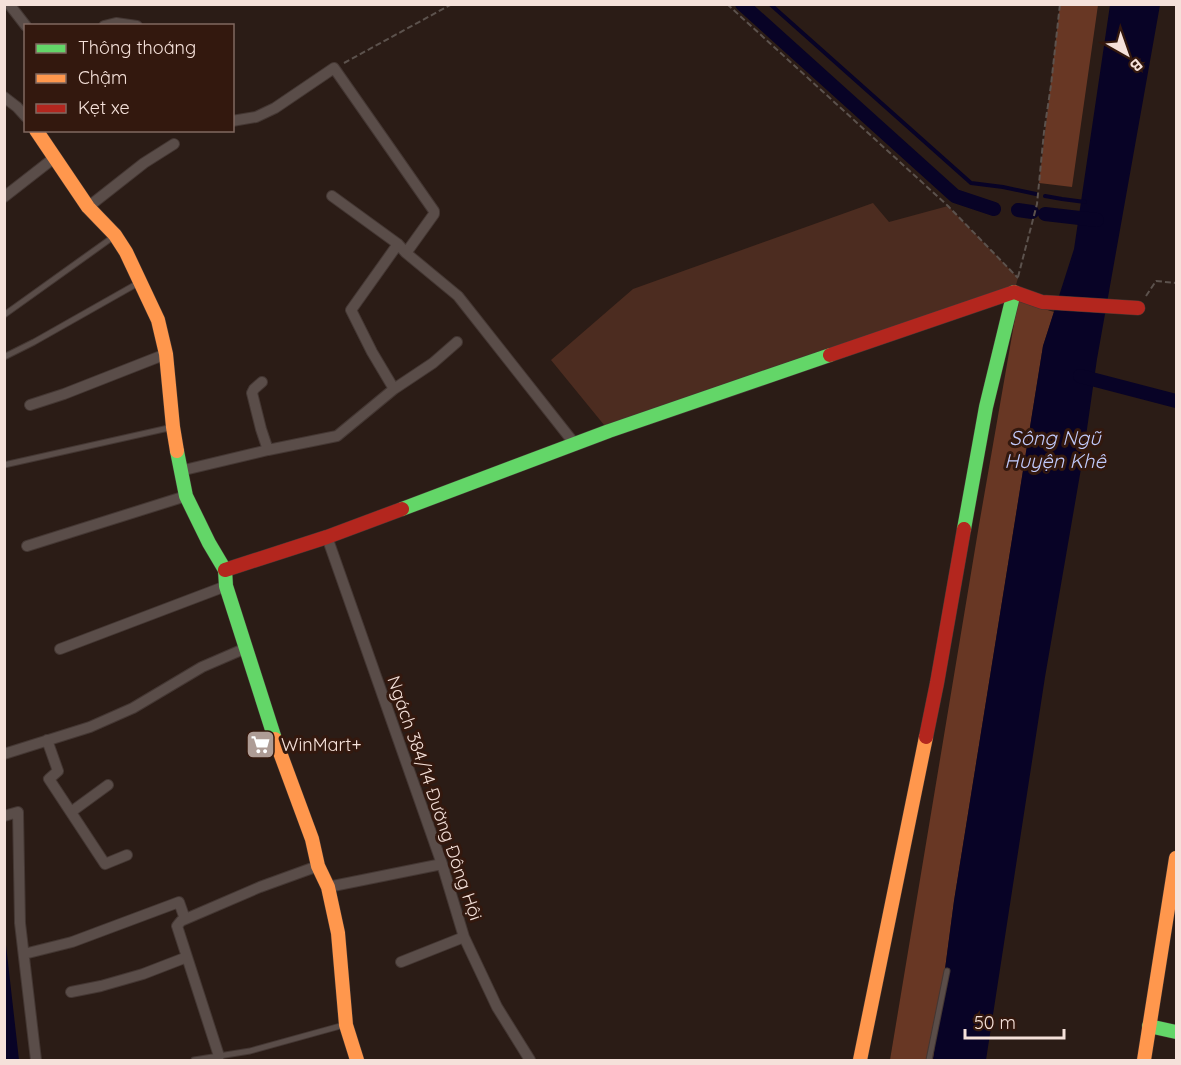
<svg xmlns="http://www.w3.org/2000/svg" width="1181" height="1065" viewBox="0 0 1181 1065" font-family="Quicksand,sans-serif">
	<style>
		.green { fill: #4c2c20 }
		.forest { fill: #683724 }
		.water { fill: #080326 }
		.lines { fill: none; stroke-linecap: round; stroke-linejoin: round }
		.stream { stroke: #080326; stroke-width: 4 }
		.canal { stroke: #080326; stroke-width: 14 }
		.lane-casing { stroke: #443733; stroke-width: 7 }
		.street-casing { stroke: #443733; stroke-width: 12 }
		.fast-casing { stroke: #443733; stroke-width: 15 }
		.slow-casing { stroke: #443733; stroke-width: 15 }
		.jam-casing { stroke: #443733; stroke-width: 15 }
		.path { stroke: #5c524d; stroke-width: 2; stroke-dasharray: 6 3; stroke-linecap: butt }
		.lane { stroke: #5a4d49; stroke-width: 5 }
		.street { stroke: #5a4d49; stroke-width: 10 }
		.fast { stroke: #63d668; stroke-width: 14 }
		.slow { stroke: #ff974d; stroke-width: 14 }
		.jam { stroke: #b3261e; stroke-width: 14 }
		.labels { text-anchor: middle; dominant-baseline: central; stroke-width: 6; stroke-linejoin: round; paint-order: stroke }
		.poi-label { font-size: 18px; fill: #f5e1da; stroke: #33180e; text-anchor: start }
		.street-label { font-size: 18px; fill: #f5e1da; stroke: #33180e }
		.water-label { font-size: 20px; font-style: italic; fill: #c1cafb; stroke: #33180e }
	</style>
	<rect width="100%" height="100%" fill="#2b1c16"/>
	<!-- green -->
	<path class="green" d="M 873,203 L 889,222 L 948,206 L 1018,278 L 1014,292 L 609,431 L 551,360 L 633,289 Z"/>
	<!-- forest -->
	<path class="forest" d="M 1060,5 L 1098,5 L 1072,187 L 1039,183 Z
		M 1018,301 L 1054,312 L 1043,346 L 954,901 L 933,1060 L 890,1060 L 979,525 Z"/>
	<!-- water -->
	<path class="water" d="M 1110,5 L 1160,5 L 1097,359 L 1083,457 L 1045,677 L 986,1060 L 933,1060 L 954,901 L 1043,346 L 1074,249 Z
		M 5,932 L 6,945 L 19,1060 L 5,1060 Z"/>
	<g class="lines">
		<!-- stream -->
		<path class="stream" d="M 770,4 L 971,183 L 1003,187 L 1036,194
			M 1045,196 L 1062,199 L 1085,202"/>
		<!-- canal -->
		<path class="canal" d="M 742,4 L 955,196 L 994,209
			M 1018,210 L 1032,212
			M 1045,214 L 1097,220
			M 1080,376 L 1176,401"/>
		<defs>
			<path id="lane" d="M 4,315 L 113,237
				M 4,357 L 34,342 L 140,282
				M 4,465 L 173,427
				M 194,1060 L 250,1051 L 344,1025
				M 929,1060 L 947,971"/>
			<path id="street" d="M 9,4 L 26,26
				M 104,26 L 116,23 L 137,26
				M 4,97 L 17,107 L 26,117
				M 232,121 L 256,117 L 275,108 L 334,68 L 434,211 L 434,214 L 406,253
				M 332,196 L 398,244 L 406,253 L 458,296 L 574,443
				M 4,197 L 54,158
				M 88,207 L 144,163 L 174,144
				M 262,382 L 254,389 L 252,393 L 261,429 L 268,450
				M 394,389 L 372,352 L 351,310 L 398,244
				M 30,405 L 64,394 L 166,354
				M 180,471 L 268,450 L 337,436 L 394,389 L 433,363 L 457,342
				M 327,537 L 442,864 L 464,937 L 497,1007 L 530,1060
				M 27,546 L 186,496
				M 60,649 L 226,586
				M 47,740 L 58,771 L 49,779 L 105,864 L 127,855
				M 4,754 L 90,727 L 133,708 L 202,667 L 246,648
				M 71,812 L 108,785
				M 4,816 L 18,812 L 20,923 L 36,1060
				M 328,887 L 442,864
				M 24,954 L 72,942 L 179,902 L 185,919
				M 401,962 L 464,937
				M 71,992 L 101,986 L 143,974 L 187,957
				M 219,1056 L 177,926 L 181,921 L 260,887 L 318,866"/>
			<path id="fast" d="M 177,451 L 186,496 L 209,543 L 225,570 L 226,586 L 275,739
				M 402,509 L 609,431 L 830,355
				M 964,529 L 986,407 L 1014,292
				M 1149,1026 L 1176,1032"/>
			<path id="slow" d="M 36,130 L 88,207 L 115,235 L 126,252 L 158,320 L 166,354 L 173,427 L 177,451
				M 275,739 L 312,839 L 318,866 L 328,887 L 338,933 L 346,1025 L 357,1060
				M 860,1060 L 926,737
				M 1144,1060 L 1176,858"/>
			<path id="jam" d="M 830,355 L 1014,292 L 1042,302 L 1138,308
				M 225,570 L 327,537 L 402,509
				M 926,737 L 937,683 L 964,529"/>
		</defs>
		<!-- lane casing -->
		<use href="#lane" class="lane-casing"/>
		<!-- street casing -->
		<use href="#street" class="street-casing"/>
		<!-- fast casing -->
		<use href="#fast" class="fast-casing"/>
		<!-- slow casing -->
		<use href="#slow" class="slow-casing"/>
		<!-- jam casing -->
		<use href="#jam" class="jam-casing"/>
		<!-- path -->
		<path class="path" d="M 727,4 L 948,206 L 1018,278
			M 344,63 L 452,4
			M 1018,277 L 1037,204 L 1044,132 L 1051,85 L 1060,4
			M 1146,296 L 1156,281 L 1176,283"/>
		<!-- lane -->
		<use href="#lane" class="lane"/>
		<!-- street -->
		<use href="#street" class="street"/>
		<!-- fast -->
		<use href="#fast" class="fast"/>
		<!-- slow -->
		<use href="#slow" class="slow"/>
		<!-- jam -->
		<use href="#jam" class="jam"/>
	</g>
	<!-- icons -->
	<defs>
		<symbol id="supermarket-square" viewBox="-11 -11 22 22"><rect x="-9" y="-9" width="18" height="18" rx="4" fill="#ae9c95" stroke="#33180e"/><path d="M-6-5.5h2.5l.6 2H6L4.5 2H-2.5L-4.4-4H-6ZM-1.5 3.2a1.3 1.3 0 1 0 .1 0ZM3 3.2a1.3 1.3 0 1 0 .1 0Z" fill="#fff"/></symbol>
	</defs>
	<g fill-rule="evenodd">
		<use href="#supermarket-square" x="244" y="728" width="33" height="33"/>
	</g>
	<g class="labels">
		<!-- poi labels -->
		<g class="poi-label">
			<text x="281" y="744">WinMart+</text>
		</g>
		<!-- street labels -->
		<g class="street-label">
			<text transform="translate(435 798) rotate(71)">Ngách 384/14 Đường Đông Hội</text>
		</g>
		<!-- water labels -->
		<g class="water-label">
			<text x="1055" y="437">Sông Ngũ<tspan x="1055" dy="23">Huyện Khê</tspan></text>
		</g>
	</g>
	<!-- border -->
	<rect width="1181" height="1065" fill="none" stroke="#f5e1da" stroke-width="12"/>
	<!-- legend -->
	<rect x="24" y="24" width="210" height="108" fill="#33180e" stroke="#816860" stroke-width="1.5"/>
	<rect x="36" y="44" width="30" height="9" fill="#63d668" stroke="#816860" stroke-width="1.5"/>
	<text x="78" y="54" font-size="18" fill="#f5e1da">Thông thoáng</text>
	<rect x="36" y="74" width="30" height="9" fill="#ff974d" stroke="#816860" stroke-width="1.5"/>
	<text x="78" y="84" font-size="18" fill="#f5e1da">Chậm</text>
	<rect x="36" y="104" width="30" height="9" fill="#b3261e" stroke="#816860" stroke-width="1.5"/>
	<text x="78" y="114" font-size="18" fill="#f5e1da">Kẹt xe</text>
	<!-- north arrow -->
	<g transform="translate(1127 54) rotate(140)" stroke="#33180e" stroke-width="4.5" paint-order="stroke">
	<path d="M0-4.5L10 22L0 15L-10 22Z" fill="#f5e1da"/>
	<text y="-9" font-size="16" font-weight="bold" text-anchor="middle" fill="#f5e1da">B</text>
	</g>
	<!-- scale -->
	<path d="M965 1029v9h99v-9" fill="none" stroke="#f5e1da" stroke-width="3"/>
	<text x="974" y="1029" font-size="18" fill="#f5e1da" stroke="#33180e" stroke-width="4.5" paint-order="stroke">50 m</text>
</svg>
